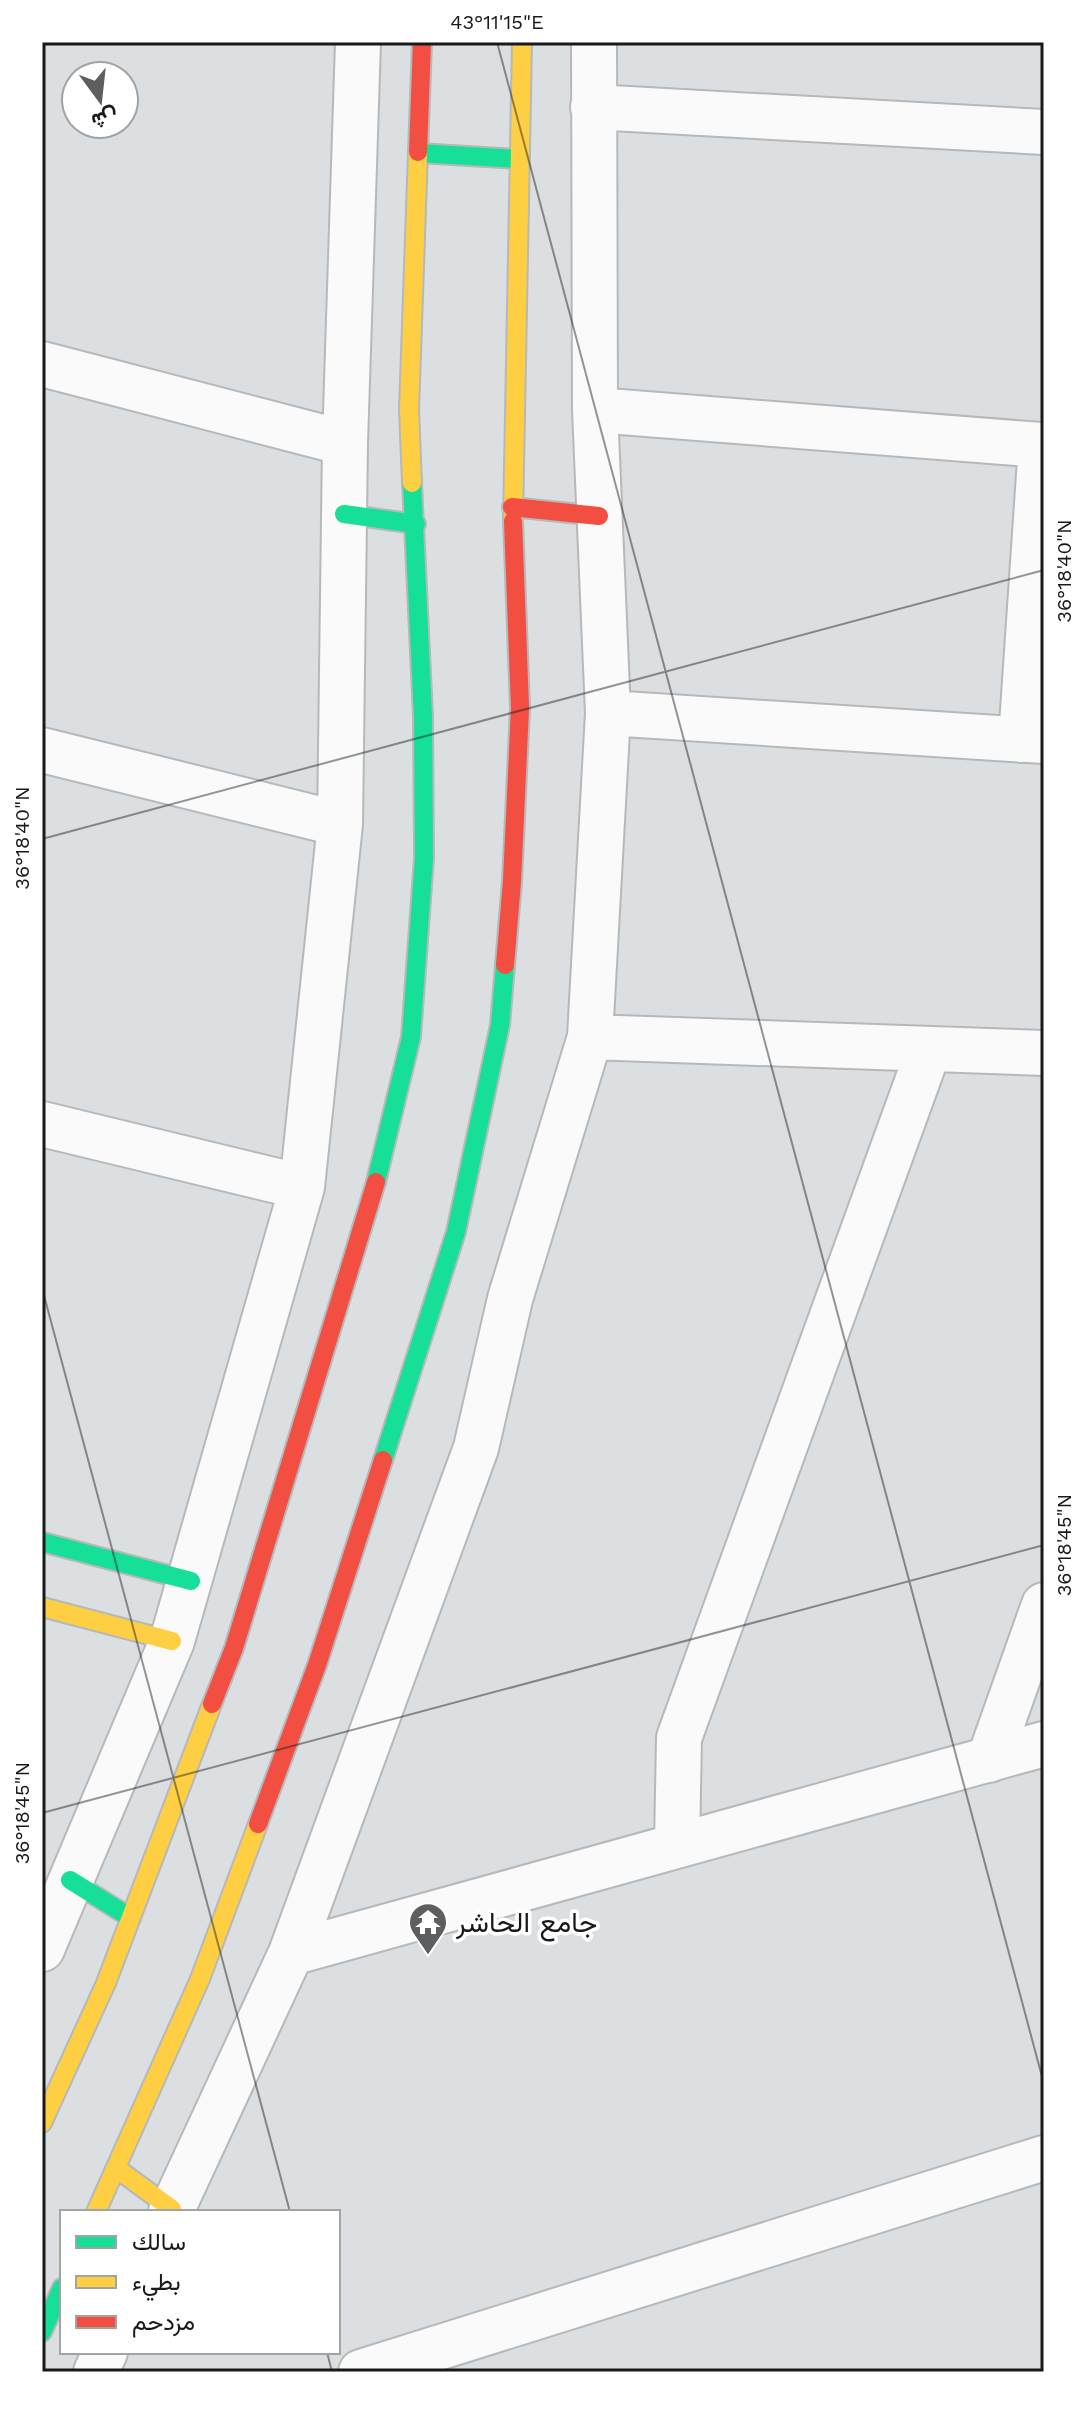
<svg xmlns="http://www.w3.org/2000/svg" width="1086" height="2414" viewBox="0 0 1086 2414" font-family="'Work Sans',Vazirmatn,sans-serif">
	<style>
		.lines { fill: none; stroke-linecap: round; stroke-linejoin: round }
		.street-casing { stroke: #b6b8ba; stroke-width: 48 }
		.fast-casing { stroke: #b6b8ba; stroke-width: 22 }
		.slow-casing { stroke: #b6b8ba; stroke-width: 22 }
		.jam-casing { stroke: #b6b8ba; stroke-width: 22 }
		.street { stroke: #fafafa; stroke-width: 44 }
		.fast { stroke: #16e098; stroke-width: 18 }
		.slow { stroke: #ffcf43; stroke-width: 18 }
		.jam { stroke: #f24e42; stroke-width: 18 }
		.ticks { fill: none; stroke: #17191a; stroke-width: 2; stroke-opacity: 0.45 }
		.labels { text-anchor: middle; dominant-baseline: central; stroke-width: 7; stroke-linejoin: round; paint-order: stroke }
		.poi-label { font-size: 28px; fill: #17191a; stroke: #fff; text-anchor: start }
		.neatline { fill: none; stroke: #17191a; stroke-width: 3 }
		.ticks-label { font-size: 20px; text-anchor: middle; fill: #17191a }
	</style>
	<rect width="100%" height="100%" fill="#dcdfe1"/>
	<g class="lines">
		<defs>
			<path id="street" d="M 593,107 L 1044,132
				M 42,364 L 345,443
				M 595,410 L 1041,445 L 1021,740
				M 608,713 L 1044,741
				M 42,750 L 340,824
				M 590,1037 L 1044,1053
				M 42,1124 L 302,1187
				M 989,1760 L 1044,1605
				M 677,1845 L 679,1738 L 929,1049
				M 42,1949 L 172,1641 L 302,1187 L 340,824 L 345,443 L 358,42
				M 291,1953 L 1044,1744
				M 171,2212 L 291,1953 L 476,1448 L 510,1299 L 590,1037 L 608,713 L 595,410 L 594,42
				M 96,2372 L 105,2352
				M 361,2372 L 1044,2158"/>
			<path id="fast" d="M 418,153 L 519,159
				M 344,514 L 416,524
				M 376,1182 L 411,1037 L 424,858 L 423,716 L 412,483
				M 383,1460 L 456,1232 L 500,1025 L 505,965
				M 42,1542 L 191,1581
				M 70,1880 L 131,1918
				M 42,2332 L 62,2288"/>
			<path id="slow" d="M 412,483 L 409,410 L 418,152
				M 513,521 L 522,42
				M 42,1607 L 172,1641
				M 42,2123 L 106,1983 L 212,1704
				M 116,2168 L 172,2209
				M 96,2212 L 200,1979 L 258,1824"/>
			<path id="jam" d="M 418,152 L 422,42
				M 512,507 L 599,516
				M 505,965 L 512,881 L 520,708 L 513,521
				M 212,1704 L 234,1648 L 376,1182
				M 258,1824 L 317,1665 L 383,1460"/>
		</defs>
		<!-- street casing -->
		<use href="#street" class="street-casing"/>
		<!-- fast casing -->
		<use href="#fast" class="fast-casing"/>
		<!-- slow casing -->
		<use href="#slow" class="slow-casing"/>
		<!-- jam casing -->
		<use href="#jam" class="jam-casing"/>
		<!-- street -->
		<use href="#street" class="street"/>
		<!-- fast -->
		<use href="#fast" class="fast"/>
		<!-- slow -->
		<use href="#slow" class="slow"/>
		<!-- jam -->
		<use href="#jam" class="jam"/>
	</g>
	<!-- ticks -->
	<path class="ticks" d="M 497,42 L 1044,2084M 42,839 L 1044,570M 42,1288 L 290,2212M 42,1813 L 1044,1545M 327,2352 L 332,2372"/>
	<!-- icons -->
	<defs>
		<symbol id="temple-pin" viewBox="-11 -11 22 30"><path d="M0 17L-7.5 6A9.5 9.5 0 1 1 7.5 6Z" fill="#5c5e60" stroke="#fff"/><path d="M0-6L5-2H3V0L6.5 2.5H4V6H1.5V3h-3V6H-4V2.5H-6.5L-3 0V-2H-5Z" fill="#fff"/></symbol>
	</defs>
	<g fill-rule="evenodd">
		<use href="#temple-pin" x="406" y="1900" width="44" height="60"/>
	</g>
	<g class="labels">
		<!-- poi labels -->
		<g class="poi-label">
			<text x="456" y="1922">جامع الحاشر</text>
		</g>
	</g>
	<!-- border -->
	<rect width="1086" height="2414" fill="none" stroke="#ffffff" stroke-width="88"/>
	<!-- legend -->
	<rect x="60" y="2210" width="280" height="144" fill="#ffffff" stroke="#a2a3a3" stroke-width="2"/>
	<rect x="76" y="2236" width="40" height="12" fill="#16e098" stroke="#a2a3a3" stroke-width="2"/>
	<text x="132" y="2250" font-size="24" fill="#17191a">سالك</text>
	<rect x="76" y="2276" width="40" height="12" fill="#ffcf43" stroke="#a2a3a3" stroke-width="2"/>
	<text x="132" y="2290" font-size="24" fill="#17191a">بطيء</text>
	<rect x="76" y="2316" width="40" height="12" fill="#f24e42" stroke="#a2a3a3" stroke-width="2"/>
	<text x="132" y="2330" font-size="24" fill="#17191a">مزدحم</text>
	<!-- north arrow -->
	<g transform="translate(100 100) rotate(165)"><circle r="38" fill="#ffffff" stroke="#a2a3a3" stroke-width="2"/>
	<path d="M0-6L14 30L0 20L-14 30Z" fill="#5c5e60"/>
	<text y="-12" font-size="22" font-weight="bold" text-anchor="middle" fill="#17191a">ش</text>
	</g>
	<rect x="44" y="44" width="998" height="2326" class="neatline"/>
	<g class="ticks-label">
		<text x="497" y="29">43°11'15"E</text>
		<text transform="translate(1064 571) rotate(-90)" y="7">36°18'40"N</text>
		<text transform="translate(22 838) rotate(-90)" y="7">36°18'40"N</text>
		<text transform="translate(1064 1545) rotate(-90)" y="7">36°18'45"N</text>
		<text transform="translate(22 1813) rotate(-90)" y="7">36°18'45"N</text>
	</g>
</svg>
